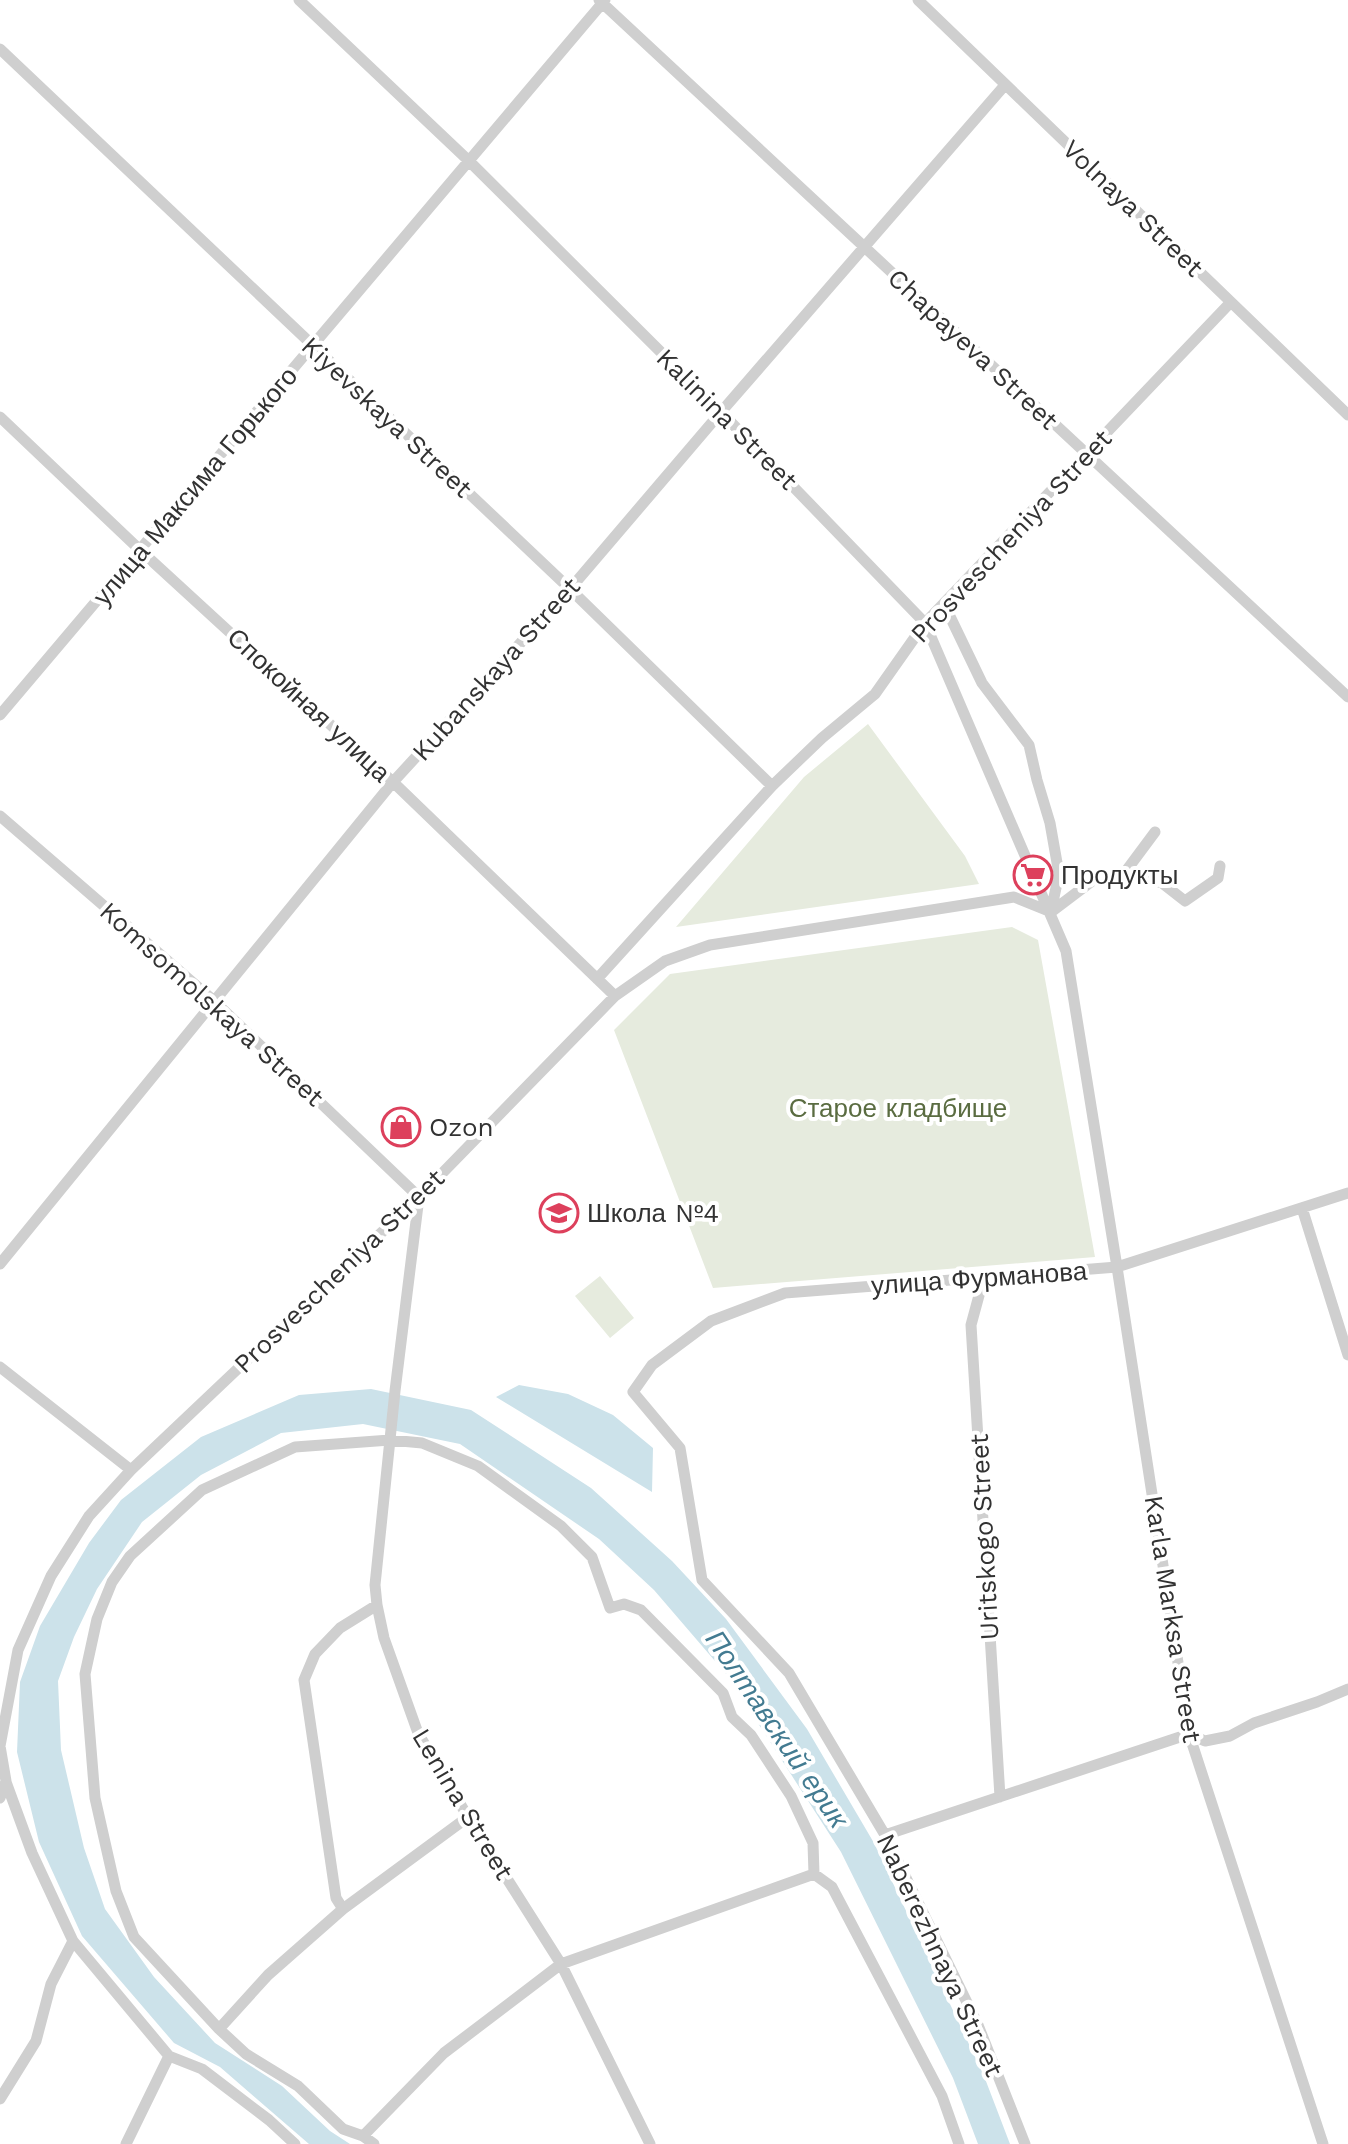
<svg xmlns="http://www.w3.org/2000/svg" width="1348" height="2144" viewBox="0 0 1348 2144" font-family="'Work Sans',sans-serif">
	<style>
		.green { fill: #e6ebde }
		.water { fill: #cce2ea }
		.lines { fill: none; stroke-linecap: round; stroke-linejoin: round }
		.street { stroke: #cfcfcf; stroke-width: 11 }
		.labels { text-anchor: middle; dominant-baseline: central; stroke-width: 8; stroke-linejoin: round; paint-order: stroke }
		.street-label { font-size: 26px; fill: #323232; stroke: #fff }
		.poi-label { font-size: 26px; fill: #323232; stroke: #fff; text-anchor: start }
		.park-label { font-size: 26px; fill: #5a6c41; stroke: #fff }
		.water-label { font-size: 28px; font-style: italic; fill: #437b91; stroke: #fff }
	</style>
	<rect width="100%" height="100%" fill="#fff"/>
	<!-- green -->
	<path class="green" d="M 868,724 L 965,856 L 979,884 L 676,927 L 804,777 Z
		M 1012,927 L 1038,940 L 1095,1257 L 713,1288 L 614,1030 L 670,974 Z
		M 600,1276 L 634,1318 L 610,1338 L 575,1296 Z"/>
	<!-- water -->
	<path class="water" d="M 519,1385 L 568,1394 L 613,1415 L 653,1448 L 652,1492 L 496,1397 Z
		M 371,1389 L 471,1410 L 591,1488 L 672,1561 L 726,1619 L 807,1729 L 874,1843 L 984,2076 L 1010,2144 L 978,2144 L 953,2078 L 841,1852 L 727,1675 L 654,1590 L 599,1539 L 460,1444 L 363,1424 L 281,1433 L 201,1475 L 142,1522 L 97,1589 L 74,1637 L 58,1681 L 61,1750 L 84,1848 L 105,1909 L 154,1977 L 215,2043 L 282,2086 L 330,2131 L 350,2144 L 309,2144 L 220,2067 L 174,2043 L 82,1936 L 39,1842 L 17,1752 L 20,1682 L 40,1626 L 89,1543 L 121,1500 L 201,1437 L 299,1395 Z"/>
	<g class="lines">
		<!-- street -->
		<path class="street" d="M 299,0 L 469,161 L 721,412 L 925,623 L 1066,951 L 1117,1267 L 1189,1734 L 1323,2144
			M 599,0 L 1348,697
			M 918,0 L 1348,415
			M 0,49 L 570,589 L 772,786
			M 0,417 L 140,550 L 393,782 L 615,996
			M 944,604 L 982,683 L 1029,745 L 1037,780 L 1050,823 L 1059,874 L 1051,911
			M 0,715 L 605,0
			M 0,816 L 214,1001 L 419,1197 L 395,1391 L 375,1585 L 377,1605 L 384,1638 L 418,1733 L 468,1817 L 561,1964 L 650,2144
			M 1126,871 L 1162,883 L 1185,901 L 1218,878 L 1220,866
			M 1051,912 L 1092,881 L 1126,871 L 1155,832
			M 597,979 L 772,786 L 822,738 L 875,694 L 925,623 L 1230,303
			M 1302,1208 L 1348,1355
			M 0,1264 L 393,782 L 570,589 L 721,412 L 1005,85
			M 984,1277 L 971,1325 L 1000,1797
			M 0,1367 L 131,1470
			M 6,1782 L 32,1853 L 73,1941 L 169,2056 L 202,2069 L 269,2120 L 295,2144
			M 0,1798 L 6,1781 L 0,1746 L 18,1650 L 51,1576 L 89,1516 L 131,1470 L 419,1197 L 615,996 L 665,961 L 710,945 L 1014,897 L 1051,912
			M 885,1835 L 1189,1734 L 1205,1741 L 1230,1736 L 1254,1723 L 1317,1702 L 1348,1689
			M 343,1909 L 336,1898 L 304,1680 L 315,1654 L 340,1628 L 377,1605
			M 219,2029 L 268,1975 L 343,1909 L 468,1817
			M 0,2099 L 36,2041 L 51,1984 L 73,1941
			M 363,2136 L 444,2053 L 561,1964 L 814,1874
			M 126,2144 L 169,2056
			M 374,2144 L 363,2136 L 343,2129 L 298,2086 L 246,2054 L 219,2029 L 134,1937 L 116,1891 L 95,1798 L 85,1674 L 97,1619 L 112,1582 L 130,1556 L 202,1490 L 295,1447 L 390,1440 L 422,1443 L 478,1466 L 561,1526 L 592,1557 L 610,1608 L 624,1604 L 641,1610 L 723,1693 L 732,1717 L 751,1735 L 791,1796 L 813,1843 L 814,1874 L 832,1887 L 942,2096 L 959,2144
			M 1025,2144 L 978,2025 L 885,1835 L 789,1673 L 702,1580 L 680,1448 L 633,1392 L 652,1365 L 711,1321 L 785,1293 L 1117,1267 L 1348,1193"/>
	</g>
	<!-- icons -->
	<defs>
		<symbol id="supermarket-ring" viewBox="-11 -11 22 22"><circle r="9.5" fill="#fff" stroke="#dd405c" stroke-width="1.5"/><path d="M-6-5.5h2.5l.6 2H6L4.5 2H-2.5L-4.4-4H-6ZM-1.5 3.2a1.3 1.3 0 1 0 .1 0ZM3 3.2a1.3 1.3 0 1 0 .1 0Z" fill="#dd405c"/></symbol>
		<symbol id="shop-ring" viewBox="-11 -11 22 22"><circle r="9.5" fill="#fff" stroke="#dd405c" stroke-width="1.5"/><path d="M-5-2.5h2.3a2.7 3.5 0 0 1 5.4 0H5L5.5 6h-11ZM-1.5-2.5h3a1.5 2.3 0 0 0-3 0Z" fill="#dd405c"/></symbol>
		<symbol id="school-ring" viewBox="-11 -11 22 22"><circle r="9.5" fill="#fff" stroke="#dd405c" stroke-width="1.5"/><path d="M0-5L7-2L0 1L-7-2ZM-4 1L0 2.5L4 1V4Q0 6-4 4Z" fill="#dd405c"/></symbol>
	</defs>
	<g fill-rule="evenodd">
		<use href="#supermarket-ring" x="1011" y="853" width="44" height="44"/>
		<use href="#shop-ring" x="379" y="1105" width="44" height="44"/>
		<use href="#school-ring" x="537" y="1191" width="44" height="44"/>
	</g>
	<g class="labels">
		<!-- street labels -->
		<g class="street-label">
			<text transform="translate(1133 208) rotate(44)">Volnaya Street</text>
			<text transform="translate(973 349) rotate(43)">Chapayeva Street</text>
			<text transform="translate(387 417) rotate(43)">Kiyevskaya Street</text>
			<text transform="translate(727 419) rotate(45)">Kalinina Street</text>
			<text transform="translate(195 486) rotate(-50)">улица Максима Горького</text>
			<text transform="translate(1011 536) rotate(-47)">Prosvescheniya Street</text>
			<text transform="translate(496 669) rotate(-48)">Kubanskaya Street</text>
			<text transform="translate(309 705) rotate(43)">Спокойная улица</text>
			<text transform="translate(212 1004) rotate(42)">Komsomolskaya Street</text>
			<text transform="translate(339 1271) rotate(-44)">Prosvescheniya Street</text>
			<text transform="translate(979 1278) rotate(-4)">улица Фурманова</text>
			<text transform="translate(984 1537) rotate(-93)">Uritskogo Street</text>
			<text transform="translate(1173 1619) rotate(81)">Karla Marksa Street</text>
			<text transform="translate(463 1804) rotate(59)">Lenina Street</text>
			<text transform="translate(940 1955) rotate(65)">Naberezhnaya Street</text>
		</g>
		<!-- poi labels -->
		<g class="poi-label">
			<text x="1061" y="875">Продукты</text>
			<text x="429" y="1127">Ozon</text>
			<text x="587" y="1213">Школа №4</text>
		</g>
		<!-- park labels -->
		<g class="park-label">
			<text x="898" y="1108">Старое кладбище</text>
		</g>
		<!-- water labels -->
		<g class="water-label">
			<text transform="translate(777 1729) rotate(56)">Полтавский ерик</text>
		</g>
	</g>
</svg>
